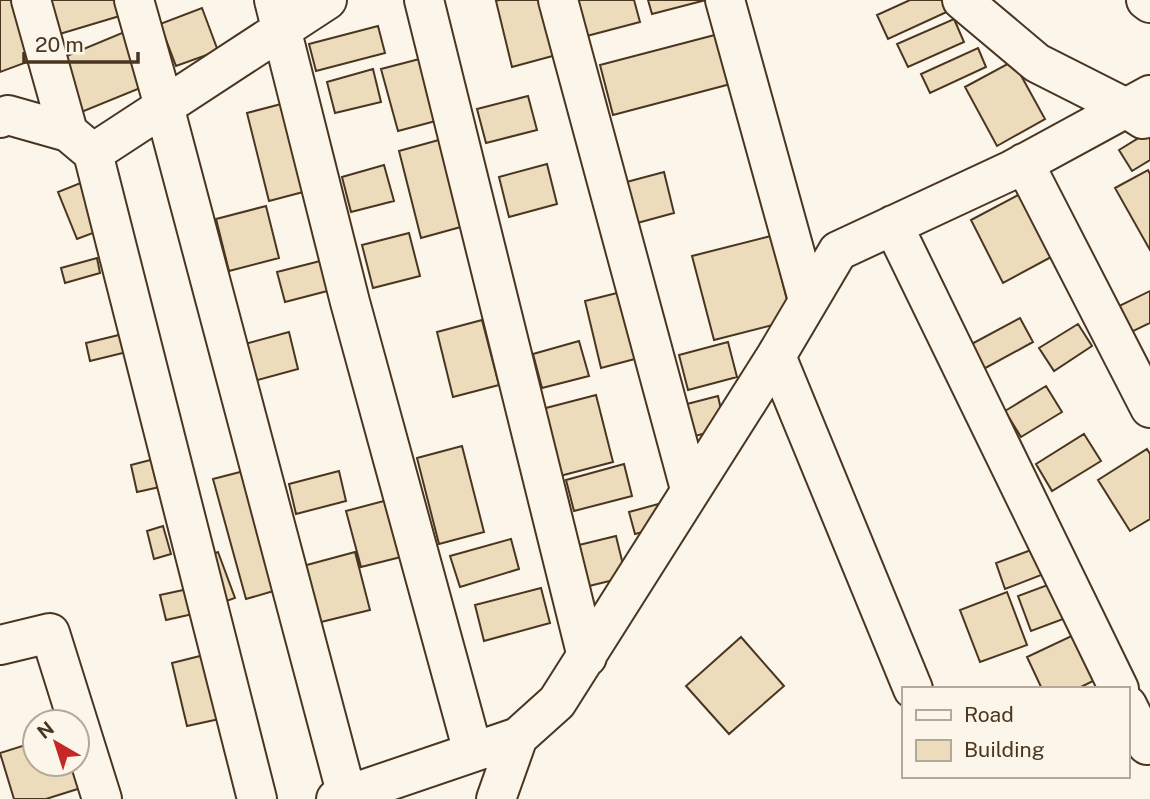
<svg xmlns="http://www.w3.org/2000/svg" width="1150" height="799" viewBox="0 0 1150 799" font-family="'Public Sans',sans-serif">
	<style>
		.building { fill: #ecdcbc; stroke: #4a3520; stroke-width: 2 }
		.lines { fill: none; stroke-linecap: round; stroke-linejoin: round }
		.minor-casing { stroke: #4a3520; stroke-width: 42 }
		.minor { stroke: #fbf6e9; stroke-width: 38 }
	</style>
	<rect width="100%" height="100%" fill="#fbf6e9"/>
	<!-- building -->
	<path class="building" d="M 0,0 L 16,0 L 38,58 L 0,72 Z
		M 43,0 L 119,0 L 123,15 L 53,36 Z
		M 499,0 L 558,0 L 571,51 L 512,67 L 496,1 Z
		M 573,0 L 634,0 L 640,22 L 583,37 Z
		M 648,0 L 706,0 L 652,14 Z
		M 910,0 L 946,0 L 951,10 L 888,39 L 877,15 Z
		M 202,8 L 218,51 L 176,66 L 160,24 Z
		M 954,19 L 964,42 L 908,67 L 897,44 Z
		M 378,26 L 385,53 L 316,71 L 309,44 Z
		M 134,28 L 155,82 L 79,113 L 57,60 Z
		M 730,31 L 742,81 L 613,115 L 600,65 Z
		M 978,48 L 986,67 L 930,93 L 921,74 Z
		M 431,56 L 447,118 L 398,131 L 381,69 Z
		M 1013,61 L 1045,119 L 997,146 L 965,87 Z
		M 373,69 L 381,102 L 335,113 L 327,82 Z
		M 528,96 L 537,130 L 486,143 L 477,109 Z
		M 285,103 L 307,191 L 269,201 L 247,113 Z
		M 1150,131 L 1150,160 L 1132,171 L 1119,150 Z
		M 446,138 L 468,225 L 421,238 L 399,151 Z
		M 547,164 L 557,204 L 509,217 L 499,177 Z
		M 384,165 L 394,201 L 351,212 L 342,177 Z
		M 1148,170 L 1150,174 L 1150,250 L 1115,188 Z
		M 664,172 L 674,213 L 630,225 L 619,184 Z
		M 83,182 L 101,230 L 77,239 L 58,192 Z
		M 1020,194 L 1053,256 L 1003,283 L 971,220 Z
		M 266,206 L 279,258 L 229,271 L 216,219 Z
		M 409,233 L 420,276 L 373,288 L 362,245 Z
		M 771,236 L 792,320 L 714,340 L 692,256 Z
		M 97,258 L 100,273 L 65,283 L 61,268 Z
		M 332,258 L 339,288 L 285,302 L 277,272 Z
		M 629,290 L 646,356 L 601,368 L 585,301 Z
		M 1150,291 L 1150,323 L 1123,336 L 1111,310 Z
		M 1020,318 L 1033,342 L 978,372 L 966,347 Z
		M 482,320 L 499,385 L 453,397 L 437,332 Z
		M 1078,324 L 1092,346 L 1054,371 L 1039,348 Z
		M 131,332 L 135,350 L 90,361 L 86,343 Z
		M 289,332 L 298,369 L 254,381 L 245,344 Z
		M 579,341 L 589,376 L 542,388 L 533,354 Z
		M 728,342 L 737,377 L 688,390 L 679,355 Z
		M 1046,386 L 1062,412 L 1021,437 L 1005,411 Z
		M 596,395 L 613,462 L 560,476 L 542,409 Z
		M 718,396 L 725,428 L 695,436 L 687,404 Z
		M 1084,434 L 1101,461 L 1052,491 L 1036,464 Z
		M 462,446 L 484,532 L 439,544 L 417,458 Z
		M 1147,449 L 1150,454 L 1150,519 L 1130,531 L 1098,480 Z
		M 162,457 L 169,485 L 137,492 L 131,465 Z
		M 624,464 L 632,496 L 574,511 L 566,480 Z
		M 244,471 L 277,590 L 246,599 L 213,479 Z
		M 339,471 L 346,501 L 296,514 L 289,484 Z
		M 399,497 L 413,554 L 361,567 L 346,511 Z
		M 662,503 L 667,526 L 635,534 L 629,512 Z
		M 163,526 L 171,554 L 154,559 L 147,531 Z
		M 616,536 L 626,577 L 589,586 L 579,545 Z
		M 511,539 L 519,569 L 460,587 L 450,556 Z
		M 1039,547 L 1049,572 L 1005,589 L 996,563 Z
		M 218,552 L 235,598 L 218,604 L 202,558 Z
		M 355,552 L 370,610 L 317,623 L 303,566 Z
		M 1061,580 L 1074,615 L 1031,631 L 1018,596 Z
		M 541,588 L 550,623 L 484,641 L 475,605 Z
		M 188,589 L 193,614 L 166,620 L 160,595 Z
		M 1007,592 L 1027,645 L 980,662 L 960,610 Z
		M 1080,632 L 1101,677 L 1077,689 L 1042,689 L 1027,657 Z
		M 741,637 L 784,686 L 729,734 L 686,686 Z
		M 208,654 L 224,718 L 187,726 L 172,663 Z
		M 35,742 L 35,764 L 77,764 L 84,787 L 46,799 L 14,799 L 0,753 Z"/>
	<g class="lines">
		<defs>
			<path id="minor" d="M 31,0 L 68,132
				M 134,0 L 164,106 L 347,796
				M 274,0 L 350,302 L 473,752
				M 424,0 L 587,657
				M 558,0 L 690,489
				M 725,0 L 808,300
				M 962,0 L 1037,63 L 1126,108 L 1143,119
				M 1146,0 L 1150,3
				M 0,118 L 8,115 L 68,132 L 93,153 L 327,0
				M 93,153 L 257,799
				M 1024,163 L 1150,408
				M 893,225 L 1119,689
				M 776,356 L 913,689
				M 0,645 L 50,633 L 102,799
				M 1127,705 L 1147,745
				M 336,799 L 518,737 L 557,702 L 776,356 L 838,251 L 1012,170 L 1150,95
				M 496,799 L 518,737"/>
		</defs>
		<!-- minor casing -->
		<use href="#minor" class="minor-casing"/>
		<!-- minor -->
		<use href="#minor" class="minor"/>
	</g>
	<!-- legend -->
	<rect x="902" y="687" width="228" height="91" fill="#fbf6e9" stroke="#b4a999" stroke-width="2"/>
	<rect x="916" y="710" width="35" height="10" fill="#fbf6e9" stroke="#b4a999" stroke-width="2"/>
	<text x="964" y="722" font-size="21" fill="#4a3520">Road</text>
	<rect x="916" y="740" width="35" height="21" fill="#ecdcbc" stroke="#b4a999" stroke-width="2"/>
	<text x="964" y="757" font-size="21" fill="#4a3520">Building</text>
	<!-- north arrow -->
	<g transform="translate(56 743) rotate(321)"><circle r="33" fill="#fbf6e9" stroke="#b4a999" stroke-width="2"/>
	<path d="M0-5L12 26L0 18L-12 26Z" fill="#c62828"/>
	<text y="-10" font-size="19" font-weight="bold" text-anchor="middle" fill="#4a3520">N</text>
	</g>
	<!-- scale -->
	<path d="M24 52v10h114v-10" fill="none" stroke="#4a3520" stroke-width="3.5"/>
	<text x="35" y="52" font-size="21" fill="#4a3520" stroke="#fbf6e9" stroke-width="5" paint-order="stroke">20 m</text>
</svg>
